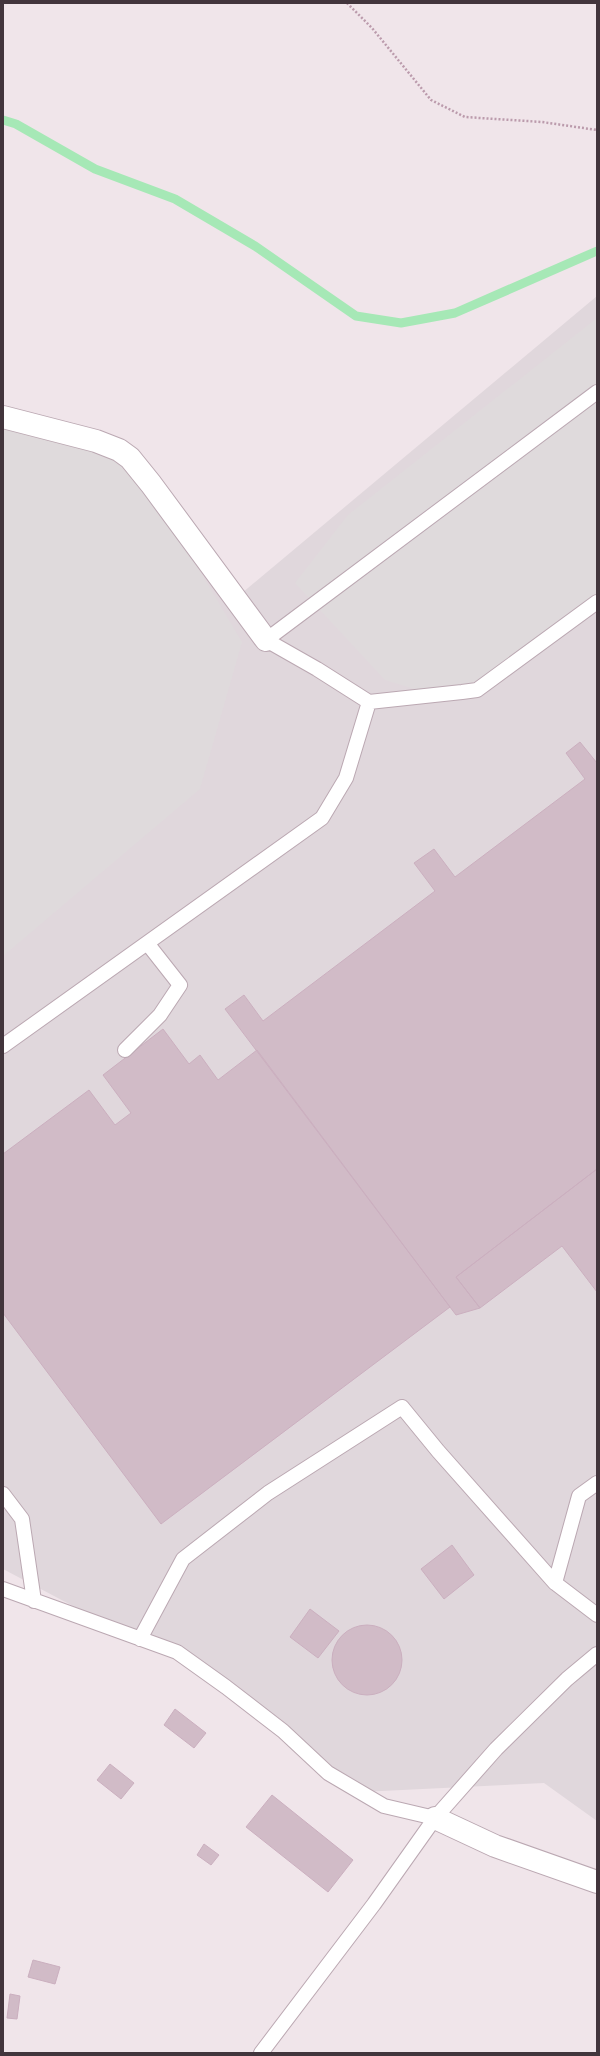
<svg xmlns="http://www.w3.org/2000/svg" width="600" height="2056" viewBox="0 0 600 2056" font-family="'DM Sans',sans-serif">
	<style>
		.industrial { fill: #e0d7dc }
		.parking { fill: #dfdadc }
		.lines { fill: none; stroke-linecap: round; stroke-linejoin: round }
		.stream { stroke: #a6e8b6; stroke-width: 9 }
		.building { fill: #d1bbc7; stroke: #cbafbf }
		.lane-casing { stroke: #bba8b2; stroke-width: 16 }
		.street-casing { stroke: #bba8b2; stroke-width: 24 }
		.path { stroke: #bb9bac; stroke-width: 2.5; stroke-dasharray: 2 2; stroke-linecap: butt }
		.lane { stroke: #fff; stroke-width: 14 }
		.street { stroke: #fff; stroke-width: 22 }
	</style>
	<rect width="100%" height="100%" fill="#f0e5ea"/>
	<!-- industrial -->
	<path class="industrial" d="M 597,296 L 597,1821 L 544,1783 L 361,1792 L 226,1687 L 3,1569 L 3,421 L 130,458 L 236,598 Z"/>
	<!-- parking -->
	<path class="parking" d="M 597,318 L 597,601 L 477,690 L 435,695 L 385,680 L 295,583 L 348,515 Z
		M 3,421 L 130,458 L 138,467 L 242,642 L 200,789 L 3,956 Z"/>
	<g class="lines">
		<!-- stream -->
		<path class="stream" d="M 3,120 L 16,124 L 95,169 L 175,199 L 255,246 L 356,316 L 401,323 L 455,313 L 597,251"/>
	</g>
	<!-- building -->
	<path class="building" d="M 580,742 L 597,763 L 597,1169 L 456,1277 L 480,1308 L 456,1315 L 225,1009 L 244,995 L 263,1021 L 435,891 L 414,863 L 434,849 L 455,877 L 585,779 L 566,753 Z
		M 163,1029 L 189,1064 L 200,1055 L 218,1080 L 257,1050 L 450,1307 L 161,1524 L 3,1313 L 3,1154 L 89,1090 L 115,1125 L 131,1113 L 103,1075 Z
		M 597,1169 L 597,1292 L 562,1246 L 480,1308 L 456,1277 Z
		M 452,1545 L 474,1575 L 444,1599 L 421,1569 Z
		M 310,1609 L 339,1631 L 318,1658 L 290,1637 Z
		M332 1660a35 35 0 1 1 70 0a35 35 0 1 1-70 0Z
		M 175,1709 L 206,1733 L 194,1748 L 164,1725 Z
		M 110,1764 L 134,1783 L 121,1799 L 97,1780 Z
		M 272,1795 L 353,1860 L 328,1892 L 246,1827 Z
		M 204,1844 L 219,1855 L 211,1865 L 197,1855 Z
		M 33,1960 L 60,1967 L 55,1984 L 28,1977 Z
		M 10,1994 L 20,1996 L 17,2019 L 7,2018 Z"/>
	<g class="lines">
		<defs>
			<path id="lane" d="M 597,392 L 266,640 L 317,669 L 369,702 L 462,692 L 477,690 L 597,602
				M 3,1046 L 322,818 L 346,778 L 369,702
				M 125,1050 L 160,1015 L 180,985 L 147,943
				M 3,1494 L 22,1519 L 34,1601
				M 555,1583 L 579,1496 L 597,1483
				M 3,1589 L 177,1652 L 226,1687 L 283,1731 L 328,1773 L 384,1806 L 435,1818
				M 140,1639 L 183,1559 L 268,1493 L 402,1407 L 438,1451 L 555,1583 L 597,1615
				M 261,2053 L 374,1904 L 435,1818 L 496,1749 L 567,1679 L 597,1654"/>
			<path id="street" d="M 3,417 L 96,441 L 119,450 L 130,458 L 151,484 L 266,640
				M 435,1818 L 495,1846 L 597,1882"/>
		</defs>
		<!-- lane casing -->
		<use href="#lane" class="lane-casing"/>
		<!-- street casing -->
		<use href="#street" class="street-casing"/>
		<!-- path -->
		<path class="path" d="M 347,3 L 372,28 L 431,100 L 465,117 L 542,122 L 597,130"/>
		<!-- lane -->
		<use href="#lane" class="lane"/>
		<!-- street -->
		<use href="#street" class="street"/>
	</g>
	<!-- border -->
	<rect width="600" height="2056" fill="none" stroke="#42353c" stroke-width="8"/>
</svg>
